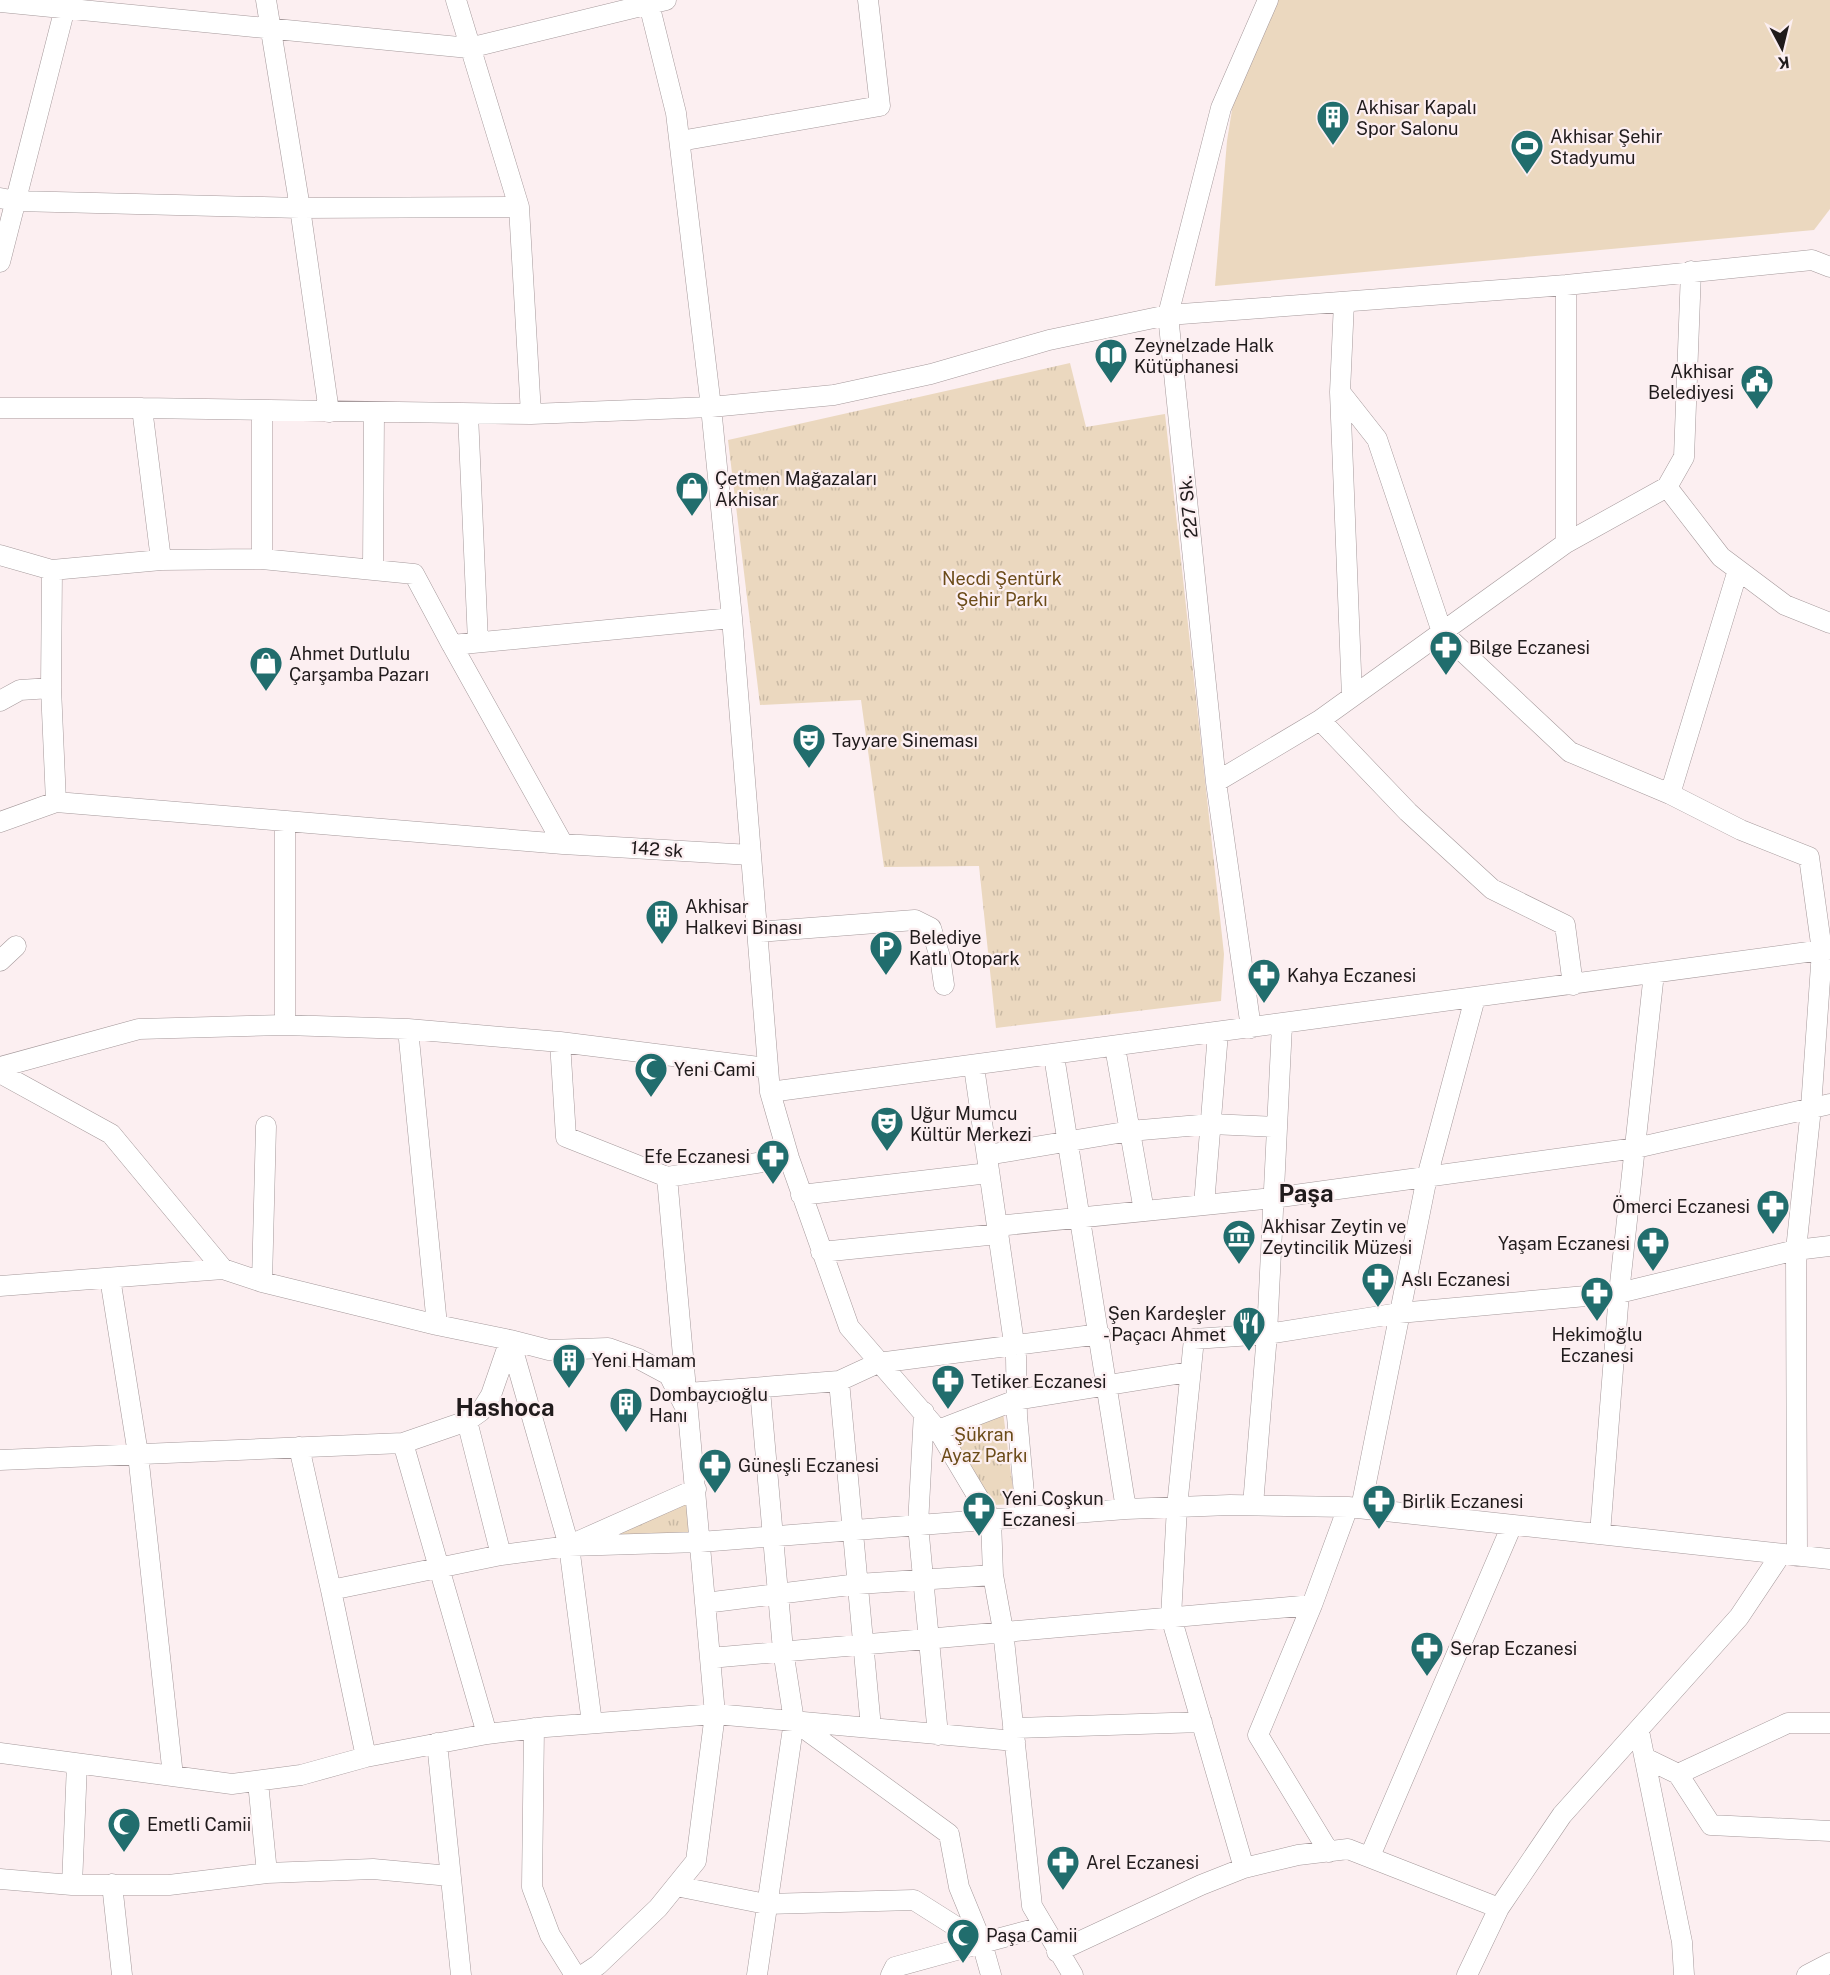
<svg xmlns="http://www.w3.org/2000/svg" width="1830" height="1975" viewBox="0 0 1830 1975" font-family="'Public Sans',sans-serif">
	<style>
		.grass { fill: url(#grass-tufts) }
		.garden { fill: #ebd8bf }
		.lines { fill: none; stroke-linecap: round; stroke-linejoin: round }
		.minor-casing { stroke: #a5999b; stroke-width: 21 }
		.minor { stroke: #fff; stroke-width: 20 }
		.labels { text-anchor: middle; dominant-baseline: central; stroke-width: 4.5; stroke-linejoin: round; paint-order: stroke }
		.poi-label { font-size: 18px; fill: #201b1c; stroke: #fceff1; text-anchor: start }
		.street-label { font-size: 18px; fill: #201b1c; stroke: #fceff1 }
		.park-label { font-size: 18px; fill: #6b4b18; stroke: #fceff1 }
		.district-label { font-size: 24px; font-weight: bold; fill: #201b1c; stroke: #fceff1 }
	</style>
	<defs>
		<pattern id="grass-tufts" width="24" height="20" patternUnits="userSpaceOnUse" patternTransform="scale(1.5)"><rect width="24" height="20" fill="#ebd8bf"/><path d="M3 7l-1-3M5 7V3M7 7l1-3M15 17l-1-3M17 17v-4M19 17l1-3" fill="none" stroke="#c9b9a4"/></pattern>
	</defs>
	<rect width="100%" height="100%" fill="#fceff1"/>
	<!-- grass -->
	<path class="grass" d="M 1070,363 L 1086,427 L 1165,414 L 1224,954 L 1221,1001 L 996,1028 L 979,866 L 884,867 L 861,700 L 760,705 L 728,440 Z
		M 1003,1412 L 1015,1504 L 993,1505 L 949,1432 Z
		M 686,1497 L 690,1534 L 683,1537 L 601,1534 Z"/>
	<!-- garden -->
	<path class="garden" d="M 1271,0 L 1830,0 L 1830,209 L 1814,230 L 1215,286 L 1227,141 L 1239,66 Z"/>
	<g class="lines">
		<defs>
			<path id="minor" d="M 266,0 L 300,208 L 329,412
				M 456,0 L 519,207 L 531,414
				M 648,0 L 676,113 L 711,407 L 732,618 L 770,1092 L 789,1158 L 849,1327 L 938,1430 L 991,1519 L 993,1575 L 1003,1630 L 1032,1906 L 1073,1975
				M 0,2 L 469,48 L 666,0
				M 680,141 L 880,106 L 868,0
				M 0,198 L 16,201 L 300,208 L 519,207
				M 0,262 L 67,0
				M 1566,285 L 1566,543
				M 1344,302 L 1340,392 L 1352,697
				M 1340,392 L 1377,439 L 1442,632 L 1570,752 L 1670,794 L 1741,830 L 1809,857 L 1822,951 L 1811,1108 L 1796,1250 L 1797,1556
				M 0,408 L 142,408 L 531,414 L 711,407 L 834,395 L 931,374 L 1049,340 L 1168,315 L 1566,285 L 1812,260 L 1830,267
				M 142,408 L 161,560
				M 468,414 L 478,642
				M 1667,487 L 1721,557 L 1785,605 L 1830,623
				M 0,555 L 52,570 L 161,560 L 262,559 L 414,574 L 452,645
				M 262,559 L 262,412
				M 52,570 L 51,688 L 56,802 L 563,844 L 452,645 L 732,618
				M 373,570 L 374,413
				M 0,701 L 20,690 L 51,688
				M 1320,720 L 1408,812 L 1492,889 L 1565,925 L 1573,985
				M 1216,782 L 1320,720 L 1566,543 L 1667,487 L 1684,457 L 1691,271
				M 1670,794 L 1738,570
				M 285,821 L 285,1025
				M 0,822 L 56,802
				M 563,844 L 751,855
				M 757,932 L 915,920 L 931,928 L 940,957 L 944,985
				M 0,961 L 16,946
				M 1251,1028 L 1216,782 L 1168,315 L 1221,108 L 1268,0
				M 408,1029 L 437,1325
				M 560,1042 L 566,1137 L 667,1177
				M 1115,1047 L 1144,1211
				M 1054,1056 L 1126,1509
				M 0,1067 L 139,1029 L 285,1025 L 408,1029 L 560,1042 L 768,1068
				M 974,1067 L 1016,1357 L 1017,1416 L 1026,1516
				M 0,1073 L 111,1134 L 223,1269 L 262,1282 L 437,1325 L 510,1340 L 569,1546 L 592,1723
				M 770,1092 L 1830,949
				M 987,1155 L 1130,1131 L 1211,1124 L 1277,1127
				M 801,1195 L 980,1174
				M 1204,1205 L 1218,1033
				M 997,1226 L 1273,1198 L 1636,1148 L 1830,1104
				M 821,1252 L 998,1234
				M 110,1278 L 138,1454 L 173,1776
				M 262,1282 L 266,1126
				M 0,1286 L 223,1269
				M 839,1381 L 871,1728
				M 688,1393 L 839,1381 L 878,1363 L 1100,1334
				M 924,1412 L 918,1525 L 938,1735
				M 467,1421 L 501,1555
				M 938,1430 L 1016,1400 L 1189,1372
				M 403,1443 L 487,1734
				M 299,1447 L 331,1590
				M 0,1460 L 403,1443 L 467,1421 L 481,1411 L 491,1395 L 510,1340 L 549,1350 L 608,1348 L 639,1359 L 669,1375 L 684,1405
				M 1253,1505 L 1267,1334 L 1282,1025
				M 1361,1508 L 1427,1177 L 1475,998
				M 1600,1534 L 1619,1293 L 1654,973
				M 579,1541 L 696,1489
				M 705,1603 L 858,1584 L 993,1575
				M 710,1658 L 1312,1605
				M 794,1721 L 949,1834 L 959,1887 L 982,1943 L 895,1967 L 891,1975
				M 534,1728 L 532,1887 L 550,1935 L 575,1975
				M 1013,1728 L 1202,1722
				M 1639,1731 L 1682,1942 L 1684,1975
				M 437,1743 L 461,1975
				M 0,1753 L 232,1784 L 301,1775 L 366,1757 L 487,1734 L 546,1727 L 715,1714 L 1015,1741
				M 366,1757 L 331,1590 L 501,1555 L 569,1546 L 700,1542 L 1126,1509 L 1230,1505 L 1348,1507 L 1830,1559
				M 1645,1758 L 1678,1774 L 1711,1825 L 1830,1831
				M 1678,1774 L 1788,1723 L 1830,1723
				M 258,1782 L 267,1873
				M 1329,1852 L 1258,1735 L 1312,1605 L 1348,1507
				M 1370,1856 L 1512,1525
				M 1244,1868 L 1171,1617 L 1177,1507 L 1194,1339 L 1267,1334 L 1399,1313 L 1619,1293 L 1796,1250 L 1830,1246
				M 0,1879 L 72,1885 L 169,1885 L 267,1873 L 373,1869 L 450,1876
				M 112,1884 L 122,1975
				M 72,1885 L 77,1764
				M 676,1886 L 766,1904 L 914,1900 L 982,1943 L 991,1975
				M 982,1943 L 1042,1927
				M 1057,1952 L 1201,1885 L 1244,1868 L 1298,1855 L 1348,1849 L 1499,1908
				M 583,1975 L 598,1965 L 658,1908 L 696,1861 L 715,1714 L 667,1177 L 789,1158
				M 757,1975 L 794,1721 L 783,1650 L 760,1390
				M 1467,1975 L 1499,1908 L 1562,1815 L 1739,1617 L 1781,1554
				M 1807,1975 L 1830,1963"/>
		</defs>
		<!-- minor casing -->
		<use href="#minor" class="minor-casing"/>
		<!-- minor -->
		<use href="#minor" class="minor"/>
	</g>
	<!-- icons -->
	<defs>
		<symbol id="building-pin" viewBox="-11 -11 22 30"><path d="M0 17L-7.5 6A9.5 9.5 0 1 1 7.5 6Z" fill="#216d6d" stroke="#fceff1"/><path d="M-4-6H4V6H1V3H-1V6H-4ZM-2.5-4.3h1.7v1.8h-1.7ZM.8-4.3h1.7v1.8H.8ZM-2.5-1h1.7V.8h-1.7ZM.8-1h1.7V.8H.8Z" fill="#fff"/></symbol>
		<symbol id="stadium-pin" viewBox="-11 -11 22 30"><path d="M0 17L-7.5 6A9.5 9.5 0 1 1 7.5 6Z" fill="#216d6d" stroke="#fceff1"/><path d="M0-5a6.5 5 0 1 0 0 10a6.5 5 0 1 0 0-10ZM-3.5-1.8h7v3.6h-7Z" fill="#fff"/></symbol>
		<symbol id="library-pin" viewBox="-11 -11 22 30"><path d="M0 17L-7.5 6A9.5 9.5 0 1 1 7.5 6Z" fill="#216d6d" stroke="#fceff1"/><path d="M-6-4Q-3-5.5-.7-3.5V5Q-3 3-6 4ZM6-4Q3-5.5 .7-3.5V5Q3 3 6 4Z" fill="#fff"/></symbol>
		<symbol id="civic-pin" viewBox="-11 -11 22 30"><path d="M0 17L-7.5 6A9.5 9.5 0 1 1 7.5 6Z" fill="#216d6d" stroke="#fceff1"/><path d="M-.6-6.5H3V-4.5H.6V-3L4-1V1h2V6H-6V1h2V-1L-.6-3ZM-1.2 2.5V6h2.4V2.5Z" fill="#fff"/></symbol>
		<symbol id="shop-pin" viewBox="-11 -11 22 30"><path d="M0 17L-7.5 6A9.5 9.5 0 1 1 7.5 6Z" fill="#216d6d" stroke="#fceff1"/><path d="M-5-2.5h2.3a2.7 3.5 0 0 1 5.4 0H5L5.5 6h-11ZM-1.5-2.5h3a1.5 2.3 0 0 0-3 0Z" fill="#fff"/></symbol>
		<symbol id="pharmacy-pin" viewBox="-11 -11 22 30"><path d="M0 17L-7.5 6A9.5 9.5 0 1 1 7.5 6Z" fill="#216d6d" stroke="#fceff1"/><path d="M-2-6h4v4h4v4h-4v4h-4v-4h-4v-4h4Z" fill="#fff"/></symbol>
		<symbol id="theatre-pin" viewBox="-11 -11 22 30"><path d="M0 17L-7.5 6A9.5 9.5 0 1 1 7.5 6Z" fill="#216d6d" stroke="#fceff1"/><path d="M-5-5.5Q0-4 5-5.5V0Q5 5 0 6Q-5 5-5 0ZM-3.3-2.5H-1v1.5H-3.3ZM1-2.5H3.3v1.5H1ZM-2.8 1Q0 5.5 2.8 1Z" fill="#fff"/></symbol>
		<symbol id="parking-pin" viewBox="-11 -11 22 30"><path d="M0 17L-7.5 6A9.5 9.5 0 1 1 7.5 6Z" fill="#216d6d" stroke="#fceff1"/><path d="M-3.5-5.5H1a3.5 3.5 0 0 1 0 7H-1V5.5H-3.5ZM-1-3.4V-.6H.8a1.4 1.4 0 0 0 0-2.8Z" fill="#fff"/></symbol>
		<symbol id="mosque-pin" viewBox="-11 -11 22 30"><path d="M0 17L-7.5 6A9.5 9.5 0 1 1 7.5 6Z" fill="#216d6d" stroke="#fceff1"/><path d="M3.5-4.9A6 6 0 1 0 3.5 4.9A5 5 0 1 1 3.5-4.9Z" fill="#fff"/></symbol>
		<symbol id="museum-pin" viewBox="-11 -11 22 30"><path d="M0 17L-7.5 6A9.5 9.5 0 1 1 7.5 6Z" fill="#216d6d" stroke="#fceff1"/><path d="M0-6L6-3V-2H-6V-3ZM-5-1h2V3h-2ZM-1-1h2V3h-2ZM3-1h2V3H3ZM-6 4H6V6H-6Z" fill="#fff"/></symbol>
		<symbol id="restaurant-pin" viewBox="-11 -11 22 30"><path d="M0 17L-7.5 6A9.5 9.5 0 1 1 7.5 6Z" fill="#216d6d" stroke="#fceff1"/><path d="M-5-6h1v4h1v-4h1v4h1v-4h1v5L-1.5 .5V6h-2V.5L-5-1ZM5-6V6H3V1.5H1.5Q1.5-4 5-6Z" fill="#fff"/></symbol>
	</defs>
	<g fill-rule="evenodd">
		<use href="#building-pin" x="1314" y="98" width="38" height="52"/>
		<use href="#stadium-pin" x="1508" y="127" width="38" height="52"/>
		<use href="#library-pin" x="1092" y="336" width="38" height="52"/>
		<use href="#civic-pin" x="1738" y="362" width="38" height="52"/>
		<use href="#shop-pin" x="673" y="469" width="38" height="52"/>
		<use href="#pharmacy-pin" x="1427" y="628" width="38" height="52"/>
		<use href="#shop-pin" x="247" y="644" width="38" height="52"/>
		<use href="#theatre-pin" x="790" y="721" width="38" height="52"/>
		<use href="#building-pin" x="643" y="897" width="38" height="52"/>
		<use href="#parking-pin" x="867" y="928" width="38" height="52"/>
		<use href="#pharmacy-pin" x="1245" y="956" width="38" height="52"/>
		<use href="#mosque-pin" x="632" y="1050" width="38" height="52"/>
		<use href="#theatre-pin" x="868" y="1104" width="38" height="52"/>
		<use href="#pharmacy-pin" x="754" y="1137" width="38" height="52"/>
		<use href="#pharmacy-pin" x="1754" y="1187" width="38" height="52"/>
		<use href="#museum-pin" x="1220" y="1217" width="38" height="52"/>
		<use href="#pharmacy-pin" x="1634" y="1224" width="38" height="52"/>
		<use href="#pharmacy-pin" x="1359" y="1260" width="38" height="52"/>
		<use href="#pharmacy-pin" x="1578" y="1274" width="38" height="52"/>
		<use href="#restaurant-pin" x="1230" y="1304" width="38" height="52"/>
		<use href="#building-pin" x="550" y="1341" width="38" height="52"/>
		<use href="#pharmacy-pin" x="929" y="1362" width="38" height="52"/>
		<use href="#building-pin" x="607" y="1385" width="38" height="52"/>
		<use href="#pharmacy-pin" x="696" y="1446" width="38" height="52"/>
		<use href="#pharmacy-pin" x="1360" y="1482" width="38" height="52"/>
		<use href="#pharmacy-pin" x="960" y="1489" width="38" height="52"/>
		<use href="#pharmacy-pin" x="1408" y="1629" width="38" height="52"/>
		<use href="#mosque-pin" x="105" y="1805" width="38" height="52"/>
		<use href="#pharmacy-pin" x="1044" y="1843" width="38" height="52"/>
		<use href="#mosque-pin" x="944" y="1916" width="38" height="52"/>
	</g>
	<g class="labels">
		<!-- poi labels -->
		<g class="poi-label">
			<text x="1356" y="107">Akhisar Kapalı<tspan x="1356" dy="21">Spor Salonu</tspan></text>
			<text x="1550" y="136">Akhisar Şehir<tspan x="1550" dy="21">Stadyumu</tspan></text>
			<text x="1134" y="345">Zeynelzade Halk<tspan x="1134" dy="21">Kütüphanesi</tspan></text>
			<text x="1734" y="371" text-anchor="end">Akhisar<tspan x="1734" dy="21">Belediyesi</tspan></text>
			<text x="715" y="478">Çetmen Mağazaları<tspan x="715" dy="21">Akhisar</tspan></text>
			<text x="1469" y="647">Bilge Eczanesi</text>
			<text x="289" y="653">Ahmet Dutlulu<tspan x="289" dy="21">Çarşamba Pazarı</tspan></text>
			<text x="832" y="740">Tayyare Sineması</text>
			<text x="685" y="906">Akhisar<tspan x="685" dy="21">Halkevi Binası</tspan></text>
			<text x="909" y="937">Belediye<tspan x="909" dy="21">Katlı Otopark</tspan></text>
			<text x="1287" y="975">Kahya Eczanesi</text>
			<text x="674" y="1069">Yeni Cami</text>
			<text x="910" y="1113">Uğur Mumcu<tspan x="910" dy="21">Kültür Merkezi</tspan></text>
			<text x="750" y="1156" text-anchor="end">Efe Eczanesi</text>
			<text x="1750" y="1206" text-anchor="end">Ömerci Eczanesi</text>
			<text x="1262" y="1226">Akhisar Zeytin ve<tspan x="1262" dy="21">Zeytincilik Müzesi</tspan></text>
			<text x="1630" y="1243" text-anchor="end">Yaşam Eczanesi</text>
			<text x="1401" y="1279">Aslı Eczanesi</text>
			<text x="1226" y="1313" text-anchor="end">Şen Kardeşler<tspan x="1226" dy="21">- Paçacı Ahmet</tspan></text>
			<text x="1597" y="1334" text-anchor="middle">Hekimoğlu<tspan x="1597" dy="21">Eczanesi</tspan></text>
			<text x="592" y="1360">Yeni Hamam</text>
			<text x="971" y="1381">Tetiker Eczanesi</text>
			<text x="649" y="1394">Dombaycıoğlu<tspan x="649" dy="21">Hanı</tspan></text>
			<text x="738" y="1465">Güneşli Eczanesi</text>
			<text x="1002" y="1498">Yeni Coşkun<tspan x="1002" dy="21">Eczanesi</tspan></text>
			<text x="1402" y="1501">Birlik Eczanesi</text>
			<text x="1450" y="1648">Serap Eczanesi</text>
			<text x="147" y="1824">Emetli Camii</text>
			<text x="1086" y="1862">Arel Eczanesi</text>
			<text x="986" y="1935">Paşa Camii</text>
		</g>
		<!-- street labels -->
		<g class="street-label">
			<text transform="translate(1188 507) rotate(-96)">227 Sk.</text>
			<text transform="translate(657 849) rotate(4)">142 sk</text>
		</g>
		<!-- park labels -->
		<g class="park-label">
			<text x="1002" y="578">Necdi Şentürk<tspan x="1002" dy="21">Şehir Parkı</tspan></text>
			<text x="984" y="1434">Şükran<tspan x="984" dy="21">Ayaz Parkı</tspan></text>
		</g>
		<!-- district labels -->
		<g class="district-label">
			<text x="1306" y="1193">Paşa</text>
			<text x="505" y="1407">Hashoca</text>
		</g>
	</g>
	<!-- north arrow -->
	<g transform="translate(1782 48) rotate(173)" stroke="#fceff1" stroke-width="4.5" paint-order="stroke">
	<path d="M0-4.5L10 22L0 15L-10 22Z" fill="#201b1c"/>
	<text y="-9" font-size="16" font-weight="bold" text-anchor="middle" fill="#201b1c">K</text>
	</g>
</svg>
